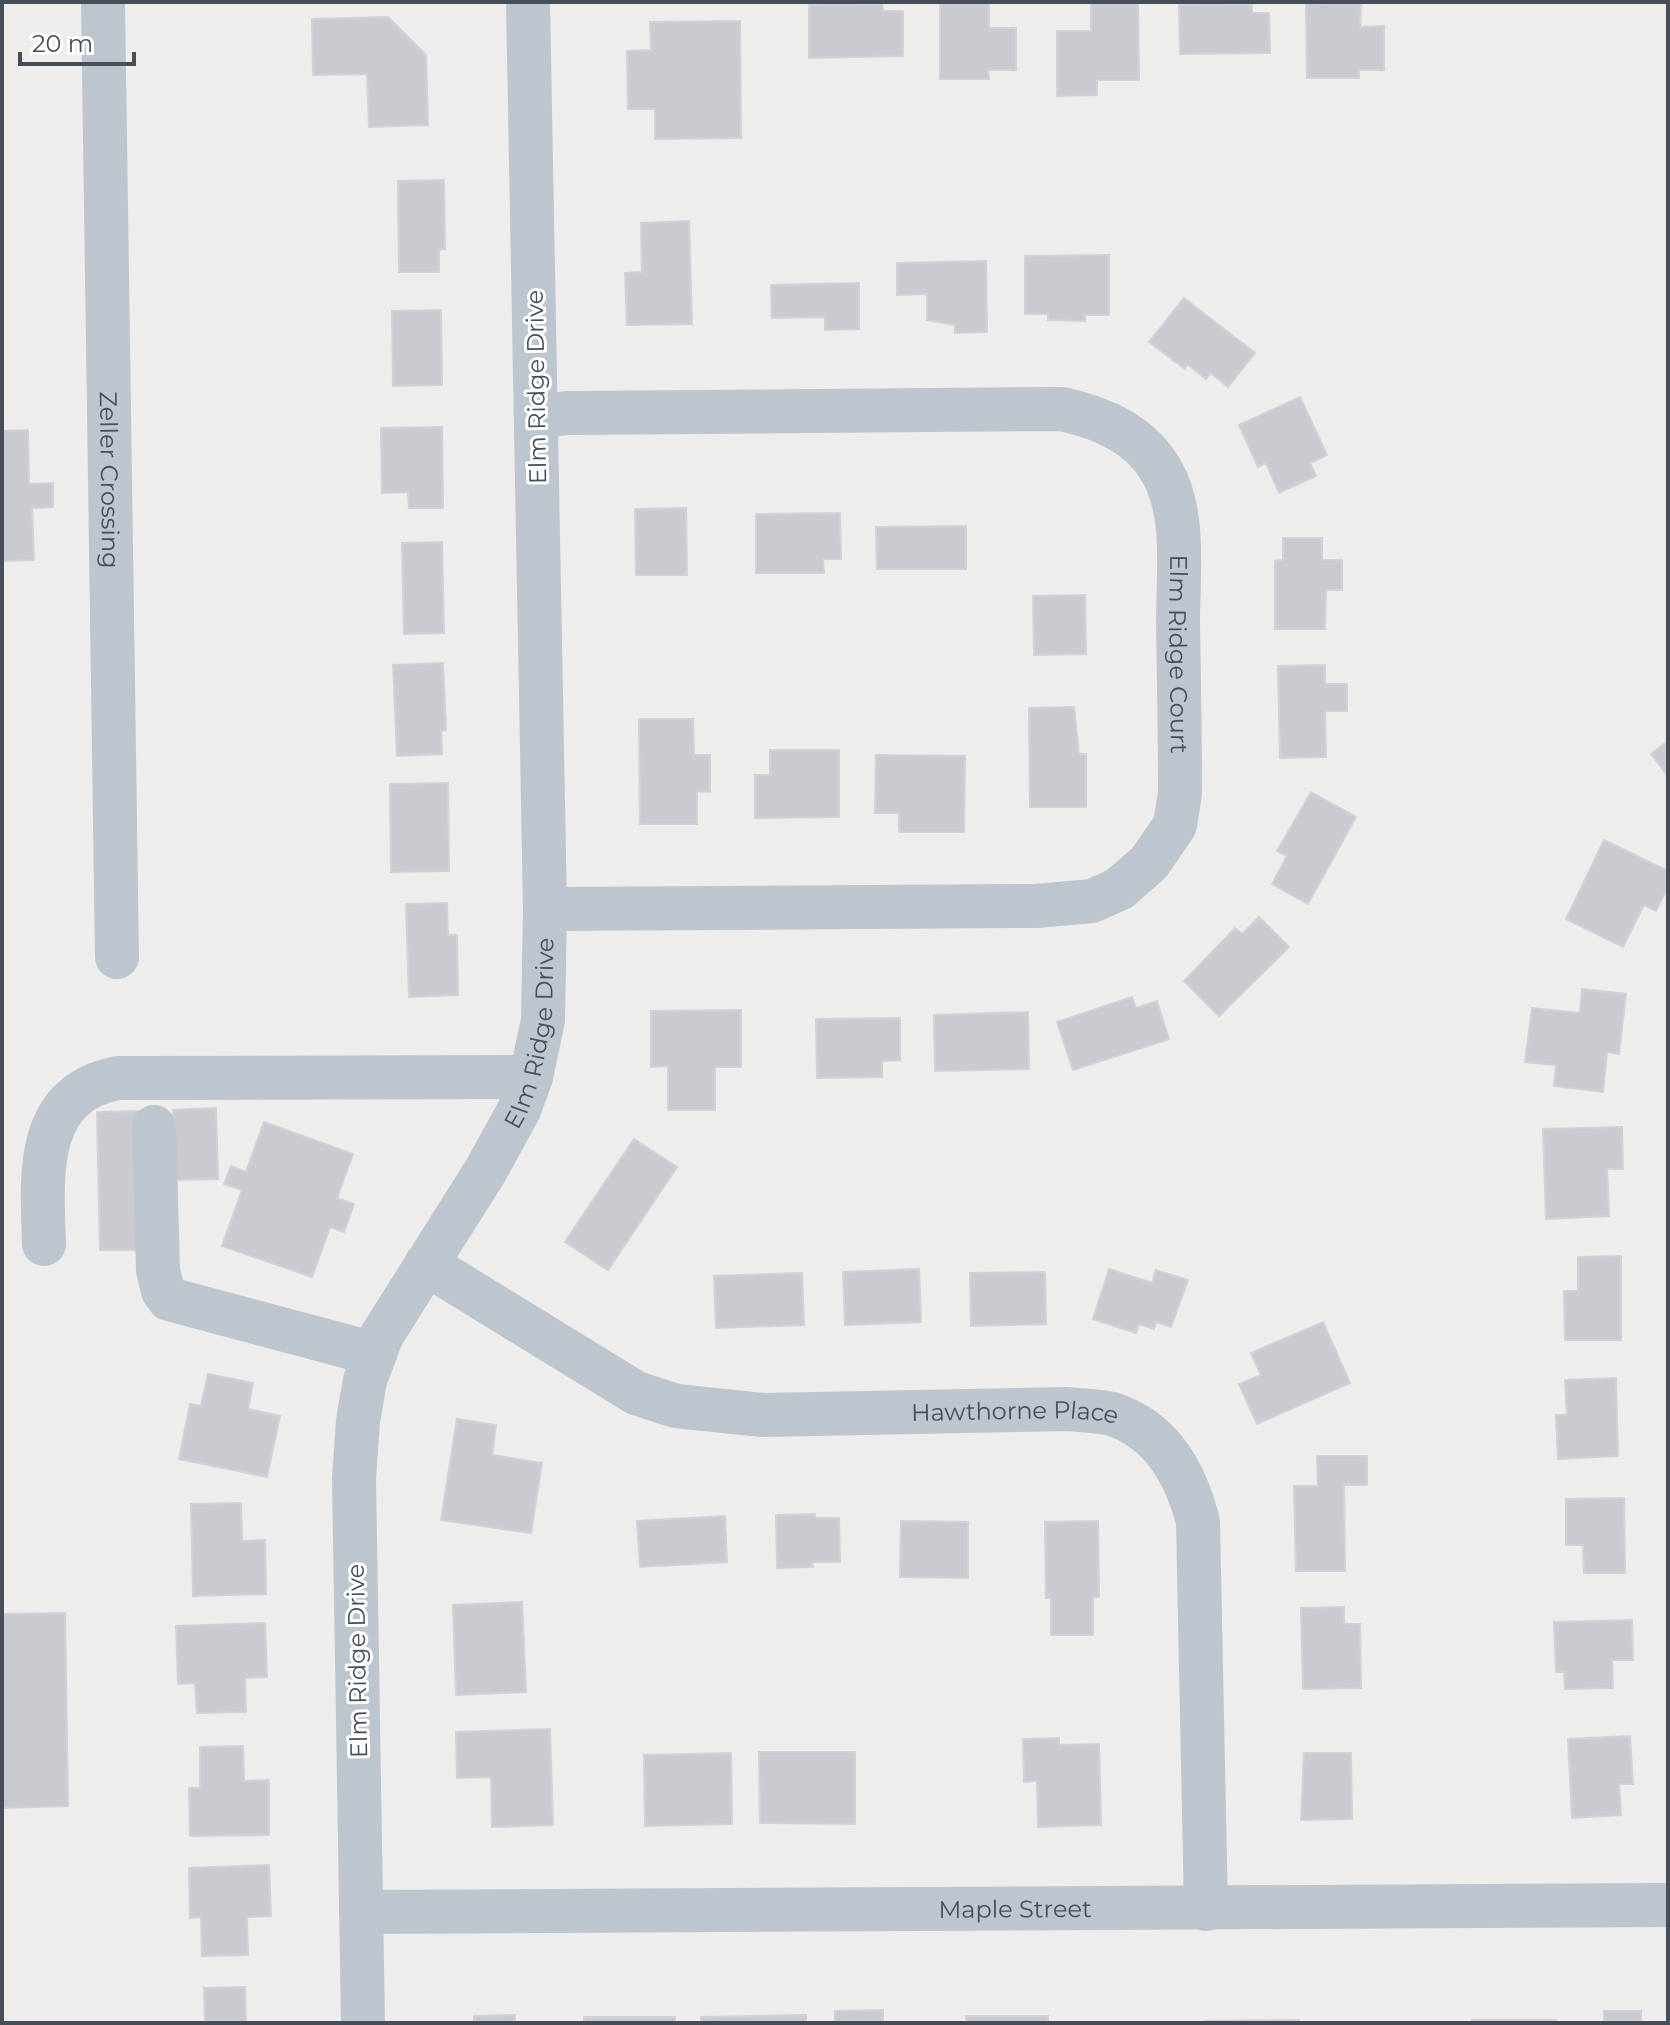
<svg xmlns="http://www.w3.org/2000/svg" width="1670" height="2025" viewBox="0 0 1670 2025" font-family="Montserrat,sans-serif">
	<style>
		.building { fill: #c9cbd1; stroke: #d0d2d8; stroke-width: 2 }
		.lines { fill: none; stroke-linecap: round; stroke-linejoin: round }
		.minor { stroke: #bdc6ce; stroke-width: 44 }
		.labels { text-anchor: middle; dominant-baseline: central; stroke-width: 6; stroke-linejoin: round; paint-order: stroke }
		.street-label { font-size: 24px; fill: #454e59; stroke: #fff }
	</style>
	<rect width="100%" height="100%" fill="#efecec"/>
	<!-- building -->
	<path class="building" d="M 940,2 L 989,2 L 989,28 L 1016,28 L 1016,70 L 988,70 L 989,79 L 940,79 Z
		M 1138,2 L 1139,80 L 1097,80 L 1097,95 L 1057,96 L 1057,31 L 1091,31 L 1091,3 Z
		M 1361,3 L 1360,27 L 1384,26 L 1384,70 L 1359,70 L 1359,78 L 1307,78 L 1306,4 Z
		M 882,4 L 883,11 L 903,11 L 903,56 L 809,58 L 809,5 Z
		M 1252,4 L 1252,13 L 1269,13 L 1270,53 L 1180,54 L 1179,5 Z
		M 388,17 L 426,55 L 428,125 L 369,127 L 367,74 L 313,75 L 312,19 Z
		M 740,21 L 741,138 L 655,139 L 655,109 L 628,109 L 627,51 L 651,50 L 650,22 Z
		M 444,180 L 445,249 L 439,250 L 439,272 L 399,272 L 398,181 Z
		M 689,221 L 692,324 L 627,325 L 625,273 L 642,272 L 641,223 Z
		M 1109,255 L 1109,315 L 1085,315 L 1085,321 L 1048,320 L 1048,314 L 1025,314 L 1025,256 Z
		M 986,261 L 987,332 L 955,333 L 955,325 L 927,320 L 927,294 L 897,295 L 897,263 Z
		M 859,283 L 859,329 L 825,330 L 825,317 L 772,318 L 771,285 Z
		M 1184,298 L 1255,353 L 1228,387 L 1211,373 L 1206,379 L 1187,364 L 1185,369 L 1149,342 Z
		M 441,310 L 442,385 L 393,386 L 392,311 Z
		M 1300,397 L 1327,455 L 1310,463 L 1316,476 L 1279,493 L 1266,463 L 1258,467 L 1239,425 Z
		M 442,427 L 443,508 L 409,508 L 408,492 L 382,493 L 381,428 Z
		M 28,430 L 29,484 L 53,483 L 53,507 L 32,508 L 34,560 L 2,561 L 2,431 Z
		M 686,508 L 687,575 L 636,575 L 635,509 Z
		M 840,513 L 841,559 L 823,559 L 824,573 L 756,573 L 756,514 Z
		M 966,526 L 966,569 L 877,569 L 876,527 Z
		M 1283,538 L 1322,538 L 1322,560 L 1342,560 L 1342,590 L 1326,590 L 1325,629 L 1275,629 L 1275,561 L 1283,560 Z
		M 442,542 L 444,633 L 404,634 L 402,543 Z
		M 1085,595 L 1086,654 L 1034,655 L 1033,596 Z
		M 443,663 L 446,730 L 441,731 L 442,754 L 397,756 L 393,665 Z
		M 1325,665 L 1325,684 L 1347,684 L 1347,711 L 1325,711 L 1326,757 L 1280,758 L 1278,666 Z
		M 1074,707 L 1079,754 L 1086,754 L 1086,807 L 1030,807 L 1029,708 Z
		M 639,719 L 693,719 L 694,755 L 710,755 L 710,792 L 697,791 L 697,824 L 640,824 Z
		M 1668,741 L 1668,776 L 1651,754 Z
		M 770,750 L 839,750 L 839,817 L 755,818 L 755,775 L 770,775 Z
		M 876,755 L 965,756 L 964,832 L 899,832 L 899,813 L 875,813 Z
		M 448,783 L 449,871 L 391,872 L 390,784 Z
		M 1311,792 L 1356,817 L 1308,904 L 1272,884 L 1287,856 L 1277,851 Z
		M 1604,840 L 1668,871 L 1668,887 L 1656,911 L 1644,905 L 1623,947 L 1566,919 Z
		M 447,903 L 448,935 L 457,935 L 458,995 L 409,997 L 406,904 Z
		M 1259,917 L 1289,947 L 1219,1016 L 1184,981 L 1235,928 L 1242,934 Z
		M 1582,989 L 1626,994 L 1619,1054 L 1607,1052 L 1603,1092 L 1554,1086 L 1556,1065 L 1525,1062 L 1532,1008 L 1580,1013 Z
		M 1132,997 L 1136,1008 L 1157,1001 L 1169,1039 L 1073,1070 L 1057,1022 Z
		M 741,1010 L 741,1067 L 715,1067 L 715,1110 L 668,1110 L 668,1066 L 651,1067 L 651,1011 Z
		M 1028,1012 L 1029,1069 L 935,1071 L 934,1015 Z
		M 900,1018 L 900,1060 L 882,1061 L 882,1077 L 817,1078 L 816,1019 Z
		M 216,1108 L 218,1179 L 175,1180 L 173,1110 Z
		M 140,1111 L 143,1250 L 100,1250 L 97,1112 Z
		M 264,1122 L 353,1154 L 337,1198 L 354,1204 L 344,1232 L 330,1227 L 312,1277 L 222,1246 L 242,1190 L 224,1184 L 231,1166 L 246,1172 Z
		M 1622,1127 L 1623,1169 L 1607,1169 L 1609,1216 L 1546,1219 L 1543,1129 Z
		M 634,1139 L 677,1167 L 608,1270 L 565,1242 Z
		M 1621,1256 L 1621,1340 L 1565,1340 L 1564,1291 L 1578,1291 L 1578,1257 Z
		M 919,1269 L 921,1322 L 845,1325 L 843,1272 Z
		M 1109,1269 L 1152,1283 L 1156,1270 L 1188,1280 L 1171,1327 L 1156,1322 L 1154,1329 L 1139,1324 L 1136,1333 L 1093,1319 Z
		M 1045,1272 L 1046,1324 L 971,1326 L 970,1273 Z
		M 802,1273 L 804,1325 L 716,1328 L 714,1276 Z
		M 1323,1322 L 1350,1383 L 1257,1424 L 1239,1384 L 1261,1375 L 1251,1353 Z
		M 208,1374 L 253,1383 L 248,1409 L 280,1416 L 267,1477 L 179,1459 L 190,1404 L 201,1406 Z
		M 1616,1378 L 1618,1456 L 1558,1459 L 1556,1415 L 1567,1415 L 1565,1380 Z
		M 457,1419 L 496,1425 L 492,1455 L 542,1463 L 531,1533 L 441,1520 Z
		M 1317,1456 L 1367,1456 L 1367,1485 L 1344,1485 L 1345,1571 L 1296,1571 L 1294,1486 L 1318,1486 Z
		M 1624,1498 L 1625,1573 L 1584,1573 L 1583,1545 L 1566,1545 L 1566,1499 Z
		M 241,1503 L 242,1541 L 265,1540 L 266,1594 L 193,1596 L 191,1504 Z
		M 815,1514 L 815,1518 L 839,1518 L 840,1562 L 812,1562 L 813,1567 L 777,1568 L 776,1515 Z
		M 725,1516 L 727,1562 L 640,1567 L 637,1521 Z
		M 901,1521 L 968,1522 L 968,1578 L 900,1577 Z
		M 1098,1521 L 1099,1597 L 1093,1597 L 1093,1635 L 1051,1635 L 1051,1598 L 1046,1598 L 1045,1522 Z
		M 522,1602 L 526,1692 L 456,1695 L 453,1605 Z
		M 1344,1607 L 1344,1624 L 1360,1624 L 1361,1688 L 1303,1689 L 1301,1608 Z
		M 65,1613 L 68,1806 L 2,1808 L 2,1614 Z
		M 1632,1620 L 1633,1660 L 1612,1660 L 1613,1688 L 1565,1689 L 1564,1672 L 1556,1672 L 1554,1622 Z
		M 265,1623 L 267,1677 L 245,1678 L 246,1712 L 197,1713 L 195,1683 L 178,1684 L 176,1626 Z
		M 550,1729 L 553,1825 L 492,1827 L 491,1777 L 457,1778 L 456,1732 Z
		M 1630,1736 L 1633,1784 L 1619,1784 L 1621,1815 L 1572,1818 L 1568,1739 Z
		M 1059,1738 L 1059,1745 L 1099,1744 L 1101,1825 L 1038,1827 L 1037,1781 L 1024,1782 L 1023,1739 Z
		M 243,1746 L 244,1781 L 269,1780 L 269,1835 L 190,1836 L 189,1788 L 200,1788 L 200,1747 Z
		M 759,1752 L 855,1752 L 855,1824 L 760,1823 Z
		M 731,1753 L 732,1824 L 645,1826 L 644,1755 Z
		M 1304,1753 L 1351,1753 L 1352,1819 L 1301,1820 Z
		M 269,1865 L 271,1916 L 247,1917 L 248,1955 L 202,1956 L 201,1917 L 190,1918 L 189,1868 Z
		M 245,1987 L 246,2023 L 205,2023 L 204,1988 Z
		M 883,2010 L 883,2023 L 835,2023 L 835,2011 Z
		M 1604,2011 L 1641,2011 L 1641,2023 L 1604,2023 Z
		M 515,2015 L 515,2023 L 474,2023 L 474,2016 Z
		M 806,2015 L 806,2023 L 701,2023 L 701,2017 Z
		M 966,2016 L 1048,2016 L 1048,2023 L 967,2023 Z
		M 584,2017 L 675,2017 L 675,2023 L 584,2023 Z
		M 1299,2020 L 1299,2023 L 1205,2023 L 1205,2021 Z
		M 1472,2020 L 1556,2020 L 1556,2023 L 1472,2023 Z"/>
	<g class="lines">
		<!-- minor -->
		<g class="minor">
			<path id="s1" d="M 103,2 L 117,957"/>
			<path id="s2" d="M 537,417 L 567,413 L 1062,409 C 1102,418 1141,434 1162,472 C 1186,514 1178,574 1178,622 C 1179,679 1180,736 1180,793 L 1175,825 L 1149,863 L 1119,889 L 1092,901 L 1036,906 L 545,909"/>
			<path d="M 154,1127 L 158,1270 L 163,1291 L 169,1299 L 375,1354"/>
			<path d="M 44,1244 C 42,1177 33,1094 118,1078 L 531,1077"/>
			<path id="s3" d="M 426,1264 L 636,1393 L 676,1406 L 763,1415 L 1068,1409 C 1082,1411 1098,1410 1112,1414 C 1162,1430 1186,1474 1198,1522 L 1206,1909"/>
			<path id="s4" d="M 361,1912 L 1668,1905"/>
			<path id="s5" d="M 363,2023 L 354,1478 L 358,1421 L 365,1380 L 382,1335 L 486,1170 L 519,1110 L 531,1077 L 543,1020 L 545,909 L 528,2"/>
		</g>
	</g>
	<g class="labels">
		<!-- street labels -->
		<g class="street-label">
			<text transform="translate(536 387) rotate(-91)">Elm Ridge Drive</text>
			<text stroke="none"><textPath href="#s1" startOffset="478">Zeller Crossing</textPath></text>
			<text stroke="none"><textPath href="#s2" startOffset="832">Elm Ridge Court</textPath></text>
			<text stroke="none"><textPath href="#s5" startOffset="1034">Elm Ridge Drive</textPath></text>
			<text stroke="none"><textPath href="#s3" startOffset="628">Hawthorne Place</textPath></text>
			<text transform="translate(357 1661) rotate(-91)">Elm Ridge Drive</text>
			<text stroke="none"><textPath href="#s4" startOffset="654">Maple Street</textPath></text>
		</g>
	</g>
	<!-- border -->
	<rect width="1670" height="2025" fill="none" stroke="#454e59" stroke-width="8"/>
	<!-- scale -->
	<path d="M20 52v12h114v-12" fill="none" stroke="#454e59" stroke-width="4"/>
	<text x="32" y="52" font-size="24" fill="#454e59" stroke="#ffffff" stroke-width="6" paint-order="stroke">20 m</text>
</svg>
